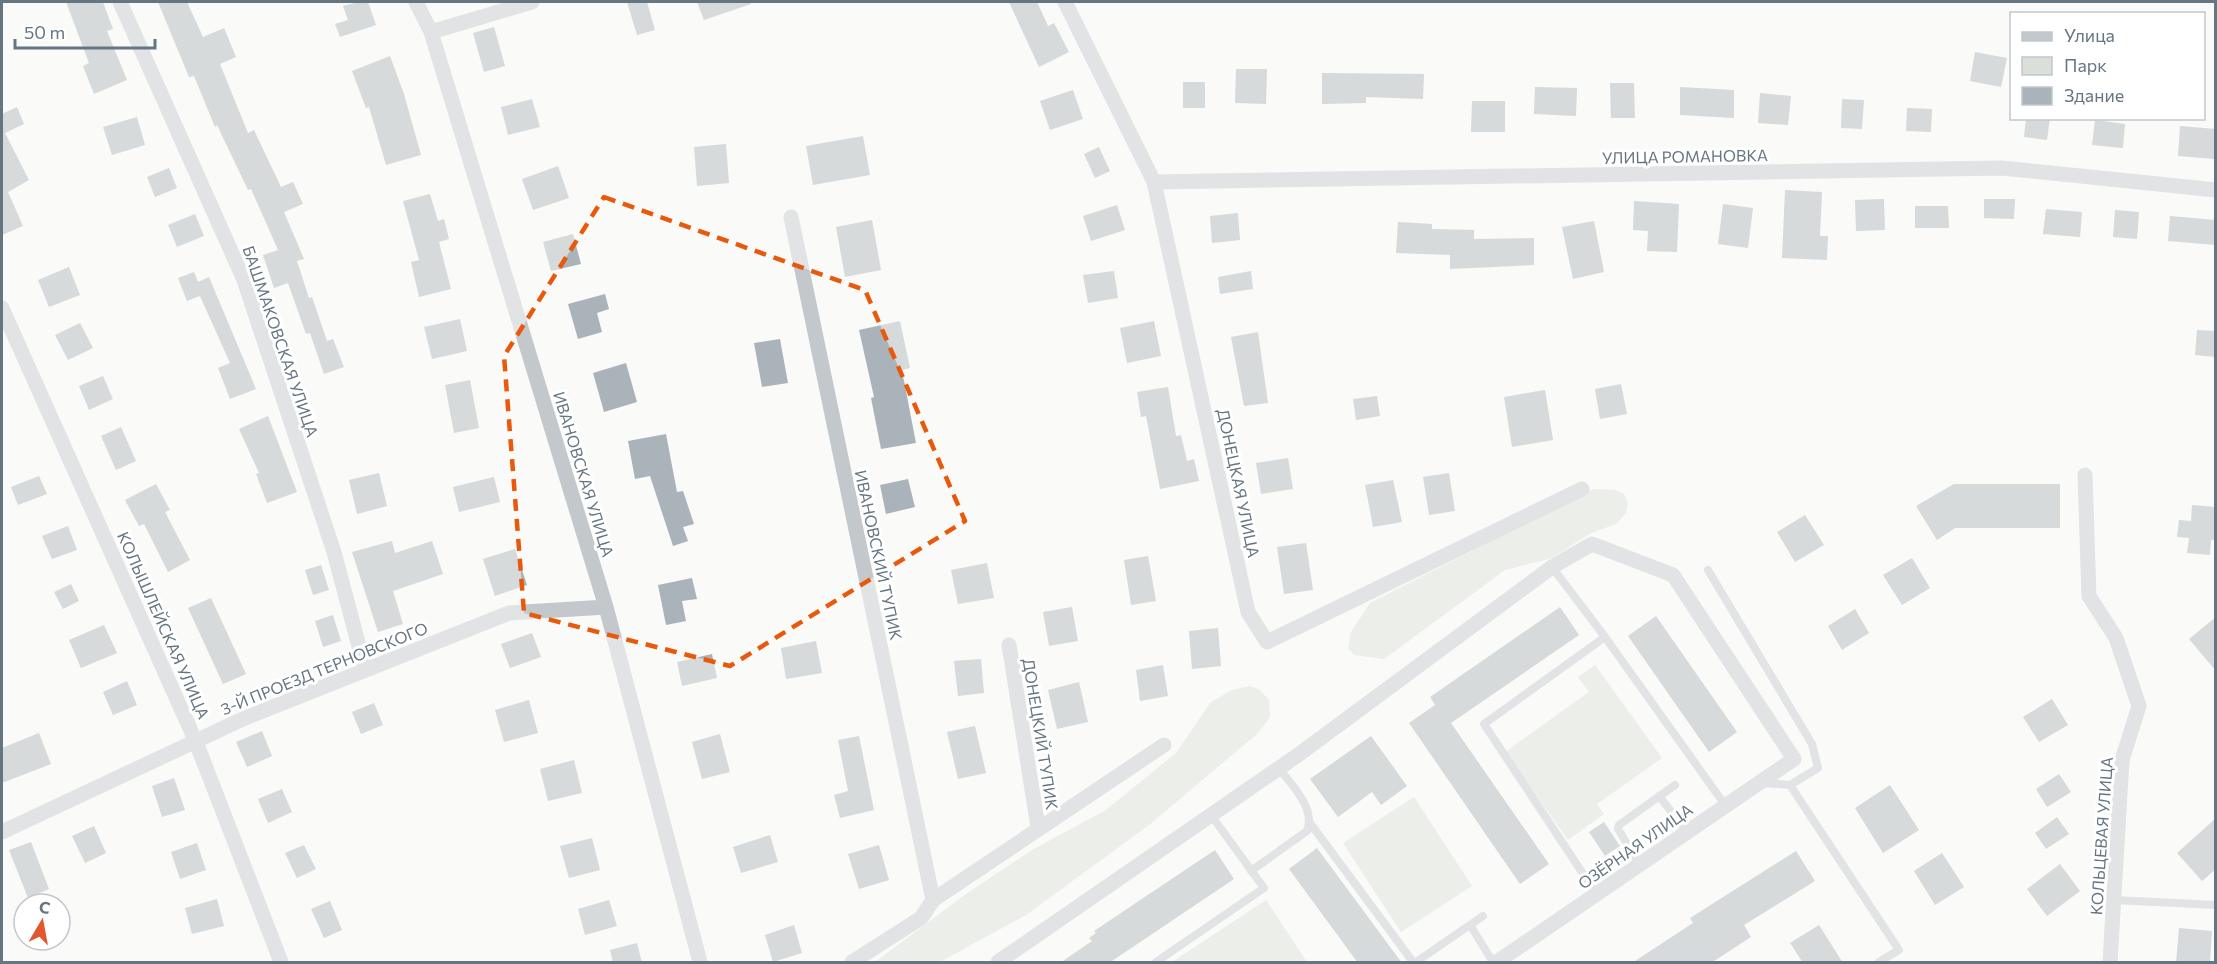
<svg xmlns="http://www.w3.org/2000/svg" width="2217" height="964" viewBox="0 0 2217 964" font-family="Commissioner,sans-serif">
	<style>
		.green { fill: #dadfd7 }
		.building { fill: #aab3b9 }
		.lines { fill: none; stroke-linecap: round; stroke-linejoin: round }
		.lane { stroke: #c3c8cc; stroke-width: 8 }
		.street { stroke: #c3c8cc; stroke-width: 15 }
		.marked { fill: none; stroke: #e8590c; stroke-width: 4.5; stroke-dasharray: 12 8; stroke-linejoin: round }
		.labels { text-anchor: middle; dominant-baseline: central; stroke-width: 6; stroke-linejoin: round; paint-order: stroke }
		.street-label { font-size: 16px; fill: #657683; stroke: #fff }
	</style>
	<rect width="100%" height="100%" fill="#fafaf8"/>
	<!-- green -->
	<path class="green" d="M 1594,489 L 1615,490 L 1624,494 L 1628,503 L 1626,513 L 1616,524 L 1591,533 L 1552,558 L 1505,570 L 1384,659 L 1354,655 L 1348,648 L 1351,632 L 1370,603 Z
		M 1595,665 L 1662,758 L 1597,804 L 1604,814 L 1568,840 L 1505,752 L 1589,692 L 1578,677 Z
		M 1250,686 L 1260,690 L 1269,700 L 1270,717 L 1258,733 L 1149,825 L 1026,915 L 940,962 L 875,962 L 966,894 L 1032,850 L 1106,810 L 1176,753 L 1211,702 L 1232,690 Z
		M 1414,797 L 1472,886 L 1401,932 L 1343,843 Z
		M 1266,900 L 1307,962 L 1172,962 Z"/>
	<!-- building -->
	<path class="building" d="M 66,2 L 103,2 L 113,29 L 107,31 L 127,80 L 94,94 L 83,66 L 89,63 Z
		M 158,2 L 187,2 L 203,37 L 224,28 L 236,57 L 220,64 L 248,133 L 254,130 L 281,187 L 293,182 L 303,204 L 284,212 L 304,259 L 297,261 L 309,298 L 312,297 L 327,341 L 333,339 L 344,367 L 324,374 L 310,333 L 306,334 L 288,283 L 274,288 L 263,255 L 278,250 L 251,189 L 248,190 L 217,125 L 215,127 L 194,76 L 189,77 Z
		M 358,2 L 368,2 L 376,25 L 340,37 L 335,24 L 348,20 L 343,6 Z
		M 627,2 L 647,2 L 655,30 L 637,35 Z
		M 697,2 L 751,2 L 751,4 L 704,20 Z
		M 1009,2 L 1037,2 L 1048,26 L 1054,23 L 1069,52 L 1039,67 Z
		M 494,27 L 505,66 L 484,72 L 473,33 Z
		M 1975,52 L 2007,58 L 2001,87 L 1970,81 Z
		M 390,56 L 404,94 L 421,155 L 386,165 L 369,107 L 366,108 L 352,71 Z
		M 1236,69 L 1267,69 L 1266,104 L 1235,103 Z
		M 1322,73 L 1424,74 L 1423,99 L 1366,97 L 1366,103 L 1322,104 Z
		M 1183,82 L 1205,82 L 1205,108 L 1183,108 Z
		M 1610,83 L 1634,83 L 1635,118 L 1611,118 Z
		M 1535,87 L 1577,88 L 1576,116 L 1534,114 Z
		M 1680,87 L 1734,90 L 1734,118 L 1680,115 Z
		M 1073,90 L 1083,119 L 1050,130 L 1040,101 Z
		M 1760,93 L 1791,96 L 1788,125 L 1758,123 Z
		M 532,99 L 540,127 L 508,135 L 501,107 Z
		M 1842,99 L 1864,100 L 1862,129 L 1841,128 Z
		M 1472,101 L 1505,101 L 1505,132 L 1471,132 Z
		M 17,107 L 24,124 L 5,133 L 29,180 L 8,192 L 23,226 L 2,235 L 2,114 Z
		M 1907,108 L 1932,109 L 1931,132 L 1906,131 Z
		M 137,117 L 145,145 L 112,155 L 103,127 Z
		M 2026,118 L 2050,118 L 2047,140 L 2024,137 Z
		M 2095,120 L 2125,124 L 2123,148 L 2092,145 Z
		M 2180,126 L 2216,129 L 2214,159 L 2178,156 Z
		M 863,136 L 870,175 L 813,185 L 806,146 Z
		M 726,144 L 729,183 L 697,186 L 694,147 Z
		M 1099,147 L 1110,171 L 1095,178 L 1084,154 Z
		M 558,166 L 569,198 L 533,210 L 522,179 Z
		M 169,168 L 177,188 L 155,197 L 147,177 Z
		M 1785,190 L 1822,192 L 1820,236 L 1828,236 L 1827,260 L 1782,258 Z
		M 430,194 L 438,221 L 444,219 L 449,239 L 439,242 L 451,289 L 419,297 L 411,262 L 419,260 L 403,201 Z
		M 1884,199 L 1885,230 L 1856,231 L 1855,200 Z
		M 1984,199 L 2015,199 L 2014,219 L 1984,218 Z
		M 1634,201 L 1679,204 L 1677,252 L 1647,251 L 1648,231 L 1633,230 Z
		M 1723,204 L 1753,208 L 1748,248 L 1718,244 Z
		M 1117,205 L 1125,230 L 1091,241 L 1083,216 Z
		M 1915,206 L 1948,206 L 1949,228 L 1915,228 Z
		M 2046,209 L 2082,212 L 2080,237 L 2043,234 Z
		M 2115,210 L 2139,212 L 2137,239 L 2113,237 Z
		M 1238,213 L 1240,240 L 1212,243 L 1210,216 Z
		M 195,214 L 204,236 L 177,247 L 168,225 Z
		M 2170,216 L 2216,220 L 2216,245 L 2168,241 Z
		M 872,220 L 881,270 L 845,277 L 836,227 Z
		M 1594,221 L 1604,272 L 1573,279 L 1562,227 Z
		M 1398,222 L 1432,224 L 1432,229 L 1474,230 L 1474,239 L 1534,238 L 1534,265 L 1450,269 L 1450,255 L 1396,253 Z
		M 573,234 L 581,264 L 551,271 L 543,242 Z
		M 69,267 L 80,295 L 49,307 L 38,280 Z
		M 1114,271 L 1118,298 L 1088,303 L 1083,275 Z
		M 1251,271 L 1253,289 L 1220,294 L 1218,277 Z
		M 194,272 L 198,282 L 209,277 L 256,389 L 230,399 L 218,368 L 230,363 L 200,296 L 187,301 L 178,278 Z
		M 605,294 L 609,309 L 597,313 L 602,332 L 578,339 L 568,304 Z
		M 460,319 L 467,351 L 432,359 L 424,327 Z
		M 900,321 L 910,368 L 902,370 L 916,443 L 881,449 L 871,398 L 874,397 L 859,330 Z
		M 1154,321 L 1161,356 L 1127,363 L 1120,328 Z
		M 80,323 L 93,348 L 68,360 L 55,335 Z
		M 2197,330 L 2216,331 L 2216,357 L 2195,355 Z
		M 1258,332 L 1268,403 L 1244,406 L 1231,337 Z
		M 780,339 L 788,383 L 762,387 L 754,343 Z
		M 626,363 L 637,402 L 604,412 L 593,373 Z
		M 103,376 L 113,399 L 89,410 L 79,386 Z
		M 470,380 L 479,428 L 454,433 L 445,385 Z
		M 1621,384 L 1627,414 L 1600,419 L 1595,389 Z
		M 1168,387 L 1176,436 L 1181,435 L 1187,461 L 1194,459 L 1199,481 L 1160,489 L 1146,416 L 1141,417 L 1137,392 Z
		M 1545,390 L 1553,440 L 1512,447 L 1504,397 Z
		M 1377,396 L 1380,416 L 1356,420 L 1353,399 Z
		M 268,416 L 297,492 L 267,503 L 256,474 L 259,473 L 239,429 Z
		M 121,427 L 136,461 L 116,470 L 101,436 Z
		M 666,434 L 677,492 L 683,491 L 694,524 L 683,527 L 688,541 L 673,546 L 650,476 L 635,479 L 628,441 Z
		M 1288,458 L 1293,489 L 1261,494 L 1256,463 Z
		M 379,473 L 387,506 L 357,514 L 349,480 Z
		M 1449,473 L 1455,511 L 1429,515 L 1423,477 Z
		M 39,476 L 47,494 L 18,505 L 11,487 Z
		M 494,477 L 500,502 L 459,512 L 453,487 Z
		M 908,479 L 915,507 L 886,514 L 880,485 Z
		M 1393,480 L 1402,522 L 1373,527 L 1365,485 Z
		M 156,484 L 170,510 L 165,512 L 190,560 L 168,572 L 144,524 L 139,526 L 125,500 Z
		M 1954,484 L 2060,484 L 2060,528 L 1955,528 L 1937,540 L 1916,506 Z
		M 2192,505 L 2216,507 L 2216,540 L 2211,540 L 2210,555 L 2187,553 L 2189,538 L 2177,537 L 2179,520 L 2191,521 Z
		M 1805,515 L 1824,545 L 1795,562 L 1777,532 Z
		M 68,526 L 77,550 L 52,559 L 42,536 Z
		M 392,541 L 395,553 L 432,541 L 443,574 L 393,591 L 403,624 L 378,632 L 352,552 Z
		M 1306,543 L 1313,590 L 1284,594 L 1277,547 Z
		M 515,549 L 527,585 L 495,596 L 483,559 Z
		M 1148,556 L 1156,601 L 1131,605 L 1124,560 Z
		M 1912,558 L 1930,588 L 1902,605 L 1883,575 Z
		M 987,563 L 994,598 L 958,604 L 951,570 Z
		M 321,565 L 329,590 L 313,595 L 305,570 Z
		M 692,578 L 697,599 L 682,601 L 686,621 L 666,625 L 658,585 Z
		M 71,584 L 79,601 L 63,609 L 54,592 Z
		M 211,598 L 246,674 L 223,684 L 188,608 Z
		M 1072,607 L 1078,641 L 1049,646 L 1043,612 Z
		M 1560,607 L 1579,635 L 1451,723 L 1549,864 L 1520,884 L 1409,723 L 1435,705 L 1430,697 Z
		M 1855,609 L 1869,633 L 1842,650 L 1828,626 Z
		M 333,615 L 341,641 L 323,647 L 315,621 Z
		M 1656,616 L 1737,732 L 1709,752 L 1628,636 Z
		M 2216,617 L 2216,671 L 2189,639 Z
		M 104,625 L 117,653 L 81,668 L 69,640 Z
		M 1218,628 L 1221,666 L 1192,669 L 1189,631 Z
		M 532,633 L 541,657 L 510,668 L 501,644 Z
		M 816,641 L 822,673 L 786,679 L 781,648 Z
		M 712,654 L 717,678 L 682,686 L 677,662 Z
		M 981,659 L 984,693 L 958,696 L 954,661 Z
		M 1163,665 L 1168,696 L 1140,701 L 1136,670 Z
		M 127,681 L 137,705 L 113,715 L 103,692 Z
		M 1079,682 L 1088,722 L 1057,729 L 1048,690 Z
		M 2052,699 L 2068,725 L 2039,742 L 2023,717 Z
		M 529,700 L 538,733 L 504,742 L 495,710 Z
		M 374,703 L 383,725 L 361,734 L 352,712 Z
		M 975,726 L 986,773 L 958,779 L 947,732 Z
		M 262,731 L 272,756 L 247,767 L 236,742 Z
		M 39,733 L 51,764 L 2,783 L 2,748 Z
		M 720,734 L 730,772 L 702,779 L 692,742 Z
		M 859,736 L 874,810 L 840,818 L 834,795 L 848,791 L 838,740 Z
		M 1371,736 L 1407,786 L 1381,805 L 1372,792 L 1338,817 L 1310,779 Z
		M 574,760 L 582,793 L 548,801 L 540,769 Z
		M 2059,774 L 2071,792 L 2047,807 L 2036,789 Z
		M 174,778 L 185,810 L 162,817 L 152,786 Z
		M 1890,785 L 1919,830 L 1883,853 L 1855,808 Z
		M 282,789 L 292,812 L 268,823 L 258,799 Z
		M 2057,817 L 2069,834 L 2046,849 L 2035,833 Z
		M 2216,818 L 2216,869 L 2202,881 L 2177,853 Z
		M 1604,822 L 1620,846 L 1605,856 L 1589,832 Z
		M 94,826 L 106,853 L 85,863 L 72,836 Z
		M 770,835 L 778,862 L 741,873 L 733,847 Z
		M 592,838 L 600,870 L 569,878 L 560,846 Z
		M 31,842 L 49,889 L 28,898 L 9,850 Z
		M 197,843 L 206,870 L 180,879 L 171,852 Z
		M 304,845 L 316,869 L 297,878 L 285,853 Z
		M 879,845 L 889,880 L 859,889 L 848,854 Z
		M 1317,848 L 1402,963 L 1358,963 L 1289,869 Z
		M 1215,850 L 1234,879 L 1109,963 L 1060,963 L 1092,941 L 1089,938 L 1096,933 L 1094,931 Z
		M 1796,851 L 1815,881 L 1744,925 L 1751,937 L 1711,963 L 1632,963 L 1693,923 L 1690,918 Z
		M 1942,853 L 1964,887 L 1935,905 L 1914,871 Z
		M 2060,864 L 2080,891 L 2047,916 L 2027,889 Z
		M 217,899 L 224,926 L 192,934 L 185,908 Z
		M 609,900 L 617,926 L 585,935 L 578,909 Z
		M 330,901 L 342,930 L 324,938 L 311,909 Z
		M 794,925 L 802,953 L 773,962 L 765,935 Z
		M 1819,925 L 1843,963 L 1803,963 L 1790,943 Z
		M 2179,928 L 2212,931 L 2210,963 L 2176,963 Z
		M 637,943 L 642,963 L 613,963 L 610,950 Z"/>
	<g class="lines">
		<!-- lane -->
		<path class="lane" d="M 1552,567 L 1605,637
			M 1708,570 L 1812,744 L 1818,768 L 1790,785 L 1763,783
			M 1790,785 L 1899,950 L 1879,962
			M 1659,796 L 1687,832
			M 1310,823 L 1413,962
			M 1640,865 L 1618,829 L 1619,825 L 1675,785
			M 1251,871 L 1307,831 C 1316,808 1292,786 1279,768
			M 1597,895 L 1484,724 L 1605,637 L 1725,805
			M 2114,900 L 2216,905
			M 1470,925 L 1493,962
			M 1156,962 L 1264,888 L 1211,815
			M 1416,962 L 1483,916"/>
		<!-- street -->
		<path class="street" d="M 120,2 L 244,280 L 334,552 L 365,669
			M 416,2 L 431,32 L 606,607 L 700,962
			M 1065,2 L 1154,182 L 1248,612 L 1267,642 L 1582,489
			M 431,32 L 532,2
			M 1154,182 L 2002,168 L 2216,190
			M 791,217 L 933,900
			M 2,308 L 196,742 L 281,962
			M 2085,475 L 2089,596 L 2116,638 L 2139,706 L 2122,760 L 2110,962
			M 1009,645 L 1038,827
			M 2,832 L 245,718 L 509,613 L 606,607
			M 852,962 L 921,918 L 933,900 L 1164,745
			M 998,962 L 1298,755 L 1552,567 L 1592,544 L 1673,575 L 1794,759 L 1497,962"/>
	</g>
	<!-- marked area -->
	<path d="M0 0H2217V964H0ZM 604,197 L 865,290 L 965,521 L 730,666 L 524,613 L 504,356 Z" fill="#fafaf8" fill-opacity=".55" fill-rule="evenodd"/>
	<path class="marked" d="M 604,197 L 865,290 L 965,521 L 730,666 L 524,613 L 504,356 Z"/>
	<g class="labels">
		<!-- street labels -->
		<g class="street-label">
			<text transform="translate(1685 156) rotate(-1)">УЛИЦА РОМАНОВКА</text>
			<text transform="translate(281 341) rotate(71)">БАШМАКОВСКАЯ УЛИЦА</text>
			<text transform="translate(584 474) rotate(73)">ИВАНОВСКАЯ УЛИЦА</text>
			<text transform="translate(1239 483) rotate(78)">ДОНЕЦКАЯ УЛИЦА</text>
			<text transform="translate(879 555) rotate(78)">ИВАНОВСКИЙ ТУПИК</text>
			<text transform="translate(164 625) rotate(66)">КОЛЫШЛЕЙСКАЯ УЛИЦА</text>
			<text transform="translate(324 668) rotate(-22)">3-Й ПРОЕЗД ТЕРНОВСКОГО</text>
			<text transform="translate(1041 734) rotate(81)">ДОНЕЦКИЙ ТУПИК</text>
			<text transform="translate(2101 836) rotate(-86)">КОЛЬЦЕВАЯ УЛИЦА</text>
			<text transform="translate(1635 846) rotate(-35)">ОЗЁРНАЯ УЛИЦА</text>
		</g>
	</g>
	<!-- border -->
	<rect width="2217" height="964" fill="none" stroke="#657683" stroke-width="6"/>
	<!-- legend -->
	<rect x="2010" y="12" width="195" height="108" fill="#ffffff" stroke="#c1c8cd" stroke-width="1.5"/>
	<rect x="2022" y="32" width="30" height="9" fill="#c3c8cc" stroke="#c1c8cd" stroke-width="1.5"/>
	<text x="2064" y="42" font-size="18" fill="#657683">Улица</text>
	<rect x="2022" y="57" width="30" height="18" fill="#dadfd7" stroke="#c1c8cd" stroke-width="1.5"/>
	<text x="2064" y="72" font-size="18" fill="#657683">Парк</text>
	<rect x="2022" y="87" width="30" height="18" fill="#aab3b9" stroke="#c1c8cd" stroke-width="1.5"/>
	<text x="2064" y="102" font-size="18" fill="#657683">Здание</text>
	<!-- north arrow -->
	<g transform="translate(42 922) rotate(10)"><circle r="28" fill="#ffffff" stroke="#c1c8cd" stroke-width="1.5"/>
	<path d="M0-4.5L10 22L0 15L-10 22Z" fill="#e4572e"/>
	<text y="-9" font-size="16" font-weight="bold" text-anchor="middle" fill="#657683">С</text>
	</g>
	<!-- scale -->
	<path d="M15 39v9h140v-9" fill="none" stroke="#657683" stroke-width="3"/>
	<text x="24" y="39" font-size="18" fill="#657683" stroke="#ffffff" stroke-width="4.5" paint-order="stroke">50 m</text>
</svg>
